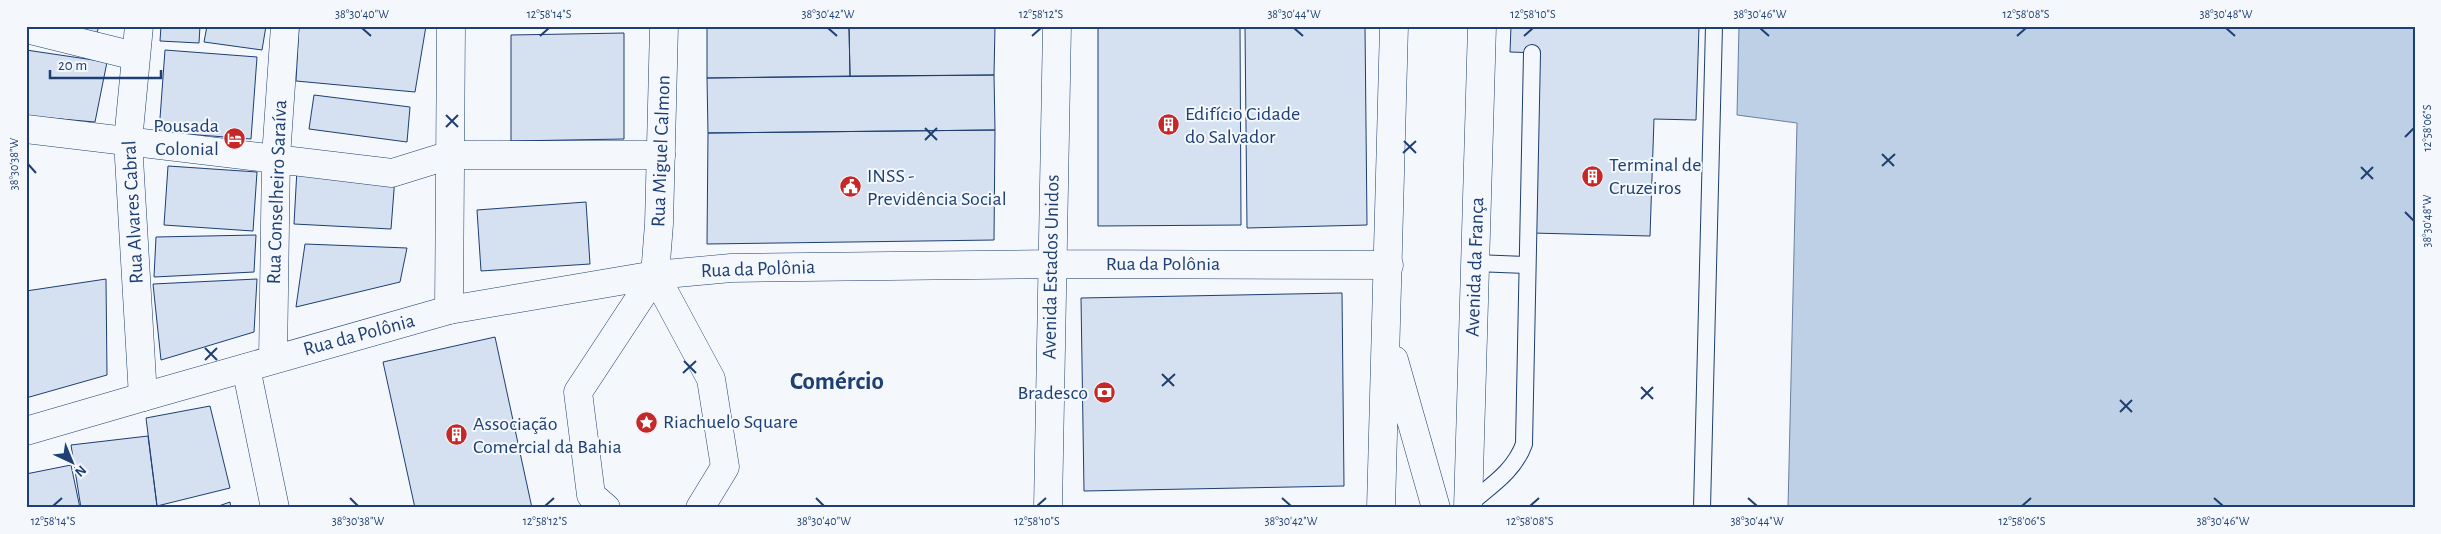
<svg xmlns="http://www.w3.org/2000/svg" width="2441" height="534" viewBox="0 0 2441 534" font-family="'Alegreya Sans',sans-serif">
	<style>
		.water { fill: #bed0e5; stroke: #687fa3 }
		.building { fill: #d5e0f0; stroke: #1d3f73 }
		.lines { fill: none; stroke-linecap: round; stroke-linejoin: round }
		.lane-casing { stroke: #1d3f73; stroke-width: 18 }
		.street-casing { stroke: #1d3f73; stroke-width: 29 }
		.secondary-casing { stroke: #1d3f73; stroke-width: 29 }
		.primary-casing { stroke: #1d3f73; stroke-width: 29 }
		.lane { stroke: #f4f7fb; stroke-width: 16 }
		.street { stroke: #f4f7fb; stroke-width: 28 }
		.secondary { stroke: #f4f7fb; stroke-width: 28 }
		.primary { stroke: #f4f7fb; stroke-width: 28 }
		.ticks { fill: none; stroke: #1d3f73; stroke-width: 2 }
		.labels { text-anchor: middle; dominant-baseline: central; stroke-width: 4; stroke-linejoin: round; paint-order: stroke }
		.poi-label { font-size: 20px; fill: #1d3f73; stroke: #f4f7fb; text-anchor: start }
		.street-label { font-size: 20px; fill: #1d3f73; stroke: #f4f7fb }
		.district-label { font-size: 25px; font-weight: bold; fill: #1d3f73; stroke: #f4f7fb }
		.neatline { fill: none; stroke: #1d3f73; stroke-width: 2 }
		.ticks-label { font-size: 12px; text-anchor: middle; fill: #1d3f73 }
	</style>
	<rect width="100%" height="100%" fill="#f4f7fb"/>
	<!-- water -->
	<path class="water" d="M 1739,26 L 2415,26 L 2415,508 L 1788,508 L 1797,123 L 1737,115 Z"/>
	<!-- building -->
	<path class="building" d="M 44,26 L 99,26 L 95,39 Z
		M 161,26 L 200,26 L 199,43 L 160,41 Z
		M 207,26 L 266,26 L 262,50 L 204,42 Z
		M 299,26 L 426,26 L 415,92 L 296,81 Z
		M 707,26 L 849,26 L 850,76 L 707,78 Z
		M 849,26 L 995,26 L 994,75 L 850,76 Z
		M 1098,26 L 1240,26 L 1241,225 L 1098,226 Z
		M 1245,26 L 1365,26 L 1367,225 L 1247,228 Z
		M 1511,26 L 1699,26 L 1696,120 L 1654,119 L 1650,236 L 1532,233 L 1538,53 L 1510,52 Z
		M 624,33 L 624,139 L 511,141 L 511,35 Z
		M 26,50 L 107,62 L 95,122 L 26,116 Z
		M 165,50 L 257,57 L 251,139 L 159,132 Z
		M 994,75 L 995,130 L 708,133 L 707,78 Z
		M 314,95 L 410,107 L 407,142 L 309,129 Z
		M 995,130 L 994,240 L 707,244 L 708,133 Z
		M 168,166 L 257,172 L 253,231 L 164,225 Z
		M 297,169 L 395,177 L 391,229 L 294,224 Z
		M 586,202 L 590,264 L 481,271 L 477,210 Z
		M 256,235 L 254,272 L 154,277 L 156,237 Z
		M 305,244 L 407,248 L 400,282 L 296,307 Z
		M 106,279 L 107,375 L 26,398 L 26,291 Z
		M 257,279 L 254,332 L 161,360 L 153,284 Z
		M 1342,293 L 1344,486 L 1084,491 L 1081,298 Z
		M 495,337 L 532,508 L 415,508 L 383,362 Z
		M 210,406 L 230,488 L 157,506 L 146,418 Z
		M 148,436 L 157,506 L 81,508 L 71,445 Z
		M 71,465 L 80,508 L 26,508 L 26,474 Z
		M 230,502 L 231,508 L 213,508 Z"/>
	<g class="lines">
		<defs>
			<path id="lane" d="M 1475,263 L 1527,265
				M 1468,505 C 1490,486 1514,472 1524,444 L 1532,53
				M 1702,508 L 1714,26"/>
			<path id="street" d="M 26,29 L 135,56
				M 26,129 L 392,173 L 450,155 L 661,155
				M 449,310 L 451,26
				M 273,359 L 276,157 L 285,26
				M 246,368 L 275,508
				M 26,431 L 143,397"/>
			<path id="secondary" d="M 139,26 L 128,141 L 143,397 L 449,310 L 655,275 L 731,268 L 1051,264 L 1389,265
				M 1048,508 L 1057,26"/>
			<path id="primary" d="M 655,275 L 711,379 L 725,467 L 700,508
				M 1394,360 L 1436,508
				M 606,508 L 591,495 L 578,392 L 655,275 L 659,224 L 664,26
				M 1381,508 L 1394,26
				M 1468,508 L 1482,26"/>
		</defs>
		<!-- lane casing -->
		<use href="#lane" class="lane-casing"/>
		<!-- street casing -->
		<use href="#street" class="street-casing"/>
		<!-- secondary casing -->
		<use href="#secondary" class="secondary-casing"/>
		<!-- primary casing -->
		<use href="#primary" class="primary-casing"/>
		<!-- lane -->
		<use href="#lane" class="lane"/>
		<!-- street -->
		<use href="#street" class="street"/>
		<!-- secondary -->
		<use href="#secondary" class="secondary"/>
		<!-- primary -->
		<use href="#primary" class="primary"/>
	</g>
	<!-- ticks -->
	<path class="ticks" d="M 362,28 L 371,36M 828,28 L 837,36M 1294,28 L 1303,36M 1760,28 L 1769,36M 2226,28 L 2235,36M 540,36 L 549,28M 1032,36 L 1041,28M 1524,36 L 1533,28M 2017,36 L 2026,28M 446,115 L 458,127M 446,127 L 458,115M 925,128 L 937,140M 2405,137 L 2414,128M 925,140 L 937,128M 1404,141 L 1416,153M 1403,153 L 1416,141M 1882,154 L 1894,166M 28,164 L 36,173M 1882,166 L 1895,154M 2361,167 L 2373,179M 2361,179 L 2373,167M 2405,212 L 2414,221M 205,348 L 217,360M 205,360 L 217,348M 684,361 L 696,373M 683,373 L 696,361M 1162,374 L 1174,386M 1162,386 L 1175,374M 1641,387 L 1653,399M 1641,399 L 1653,387M 2120,400 L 2132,412M 2120,412 L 2132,400M 350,498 L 358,506M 816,498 L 824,506M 1282,498 L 1291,506M 1748,498 L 1757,506M 2214,498 L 2223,506M 53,506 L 62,498M 545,506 L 554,498M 1037,506 L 1046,498M 1530,506 L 1539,498M 2022,506 L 2031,498"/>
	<!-- icons -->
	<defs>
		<symbol id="building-disc" viewBox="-11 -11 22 22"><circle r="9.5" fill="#c62828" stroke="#f4f7fb"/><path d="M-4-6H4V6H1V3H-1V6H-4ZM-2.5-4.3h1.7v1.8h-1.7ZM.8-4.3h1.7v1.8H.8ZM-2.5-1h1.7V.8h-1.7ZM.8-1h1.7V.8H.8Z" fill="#fff"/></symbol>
		<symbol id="hotel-disc" viewBox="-11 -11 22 22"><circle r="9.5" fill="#c62828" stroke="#f4f7fb"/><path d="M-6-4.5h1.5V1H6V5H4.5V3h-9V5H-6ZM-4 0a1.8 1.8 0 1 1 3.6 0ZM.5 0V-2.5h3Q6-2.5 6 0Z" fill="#fff"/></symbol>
		<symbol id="civic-disc" viewBox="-11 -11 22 22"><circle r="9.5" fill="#c62828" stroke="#f4f7fb"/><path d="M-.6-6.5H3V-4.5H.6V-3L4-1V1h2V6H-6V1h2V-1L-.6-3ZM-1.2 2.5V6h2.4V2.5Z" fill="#fff"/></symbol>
		<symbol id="bank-disc" viewBox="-11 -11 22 22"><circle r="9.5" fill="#c62828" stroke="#f4f7fb"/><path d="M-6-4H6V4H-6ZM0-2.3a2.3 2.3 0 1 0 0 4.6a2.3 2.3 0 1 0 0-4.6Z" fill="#fff"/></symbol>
		<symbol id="sight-disc" viewBox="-11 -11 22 22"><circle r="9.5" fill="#c62828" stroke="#f4f7fb"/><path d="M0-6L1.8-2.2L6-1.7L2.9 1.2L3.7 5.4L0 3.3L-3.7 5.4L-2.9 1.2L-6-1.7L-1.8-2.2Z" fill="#fff"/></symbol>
	</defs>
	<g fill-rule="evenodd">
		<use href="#building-disc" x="1156" y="112" width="25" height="25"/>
		<use href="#hotel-disc" x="222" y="126" width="25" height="25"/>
		<use href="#building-disc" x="1580" y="164" width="25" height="25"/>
		<use href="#civic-disc" x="838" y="174" width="25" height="25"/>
		<use href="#bank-disc" x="1092" y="380" width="25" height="25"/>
		<use href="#sight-disc" x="634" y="410" width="25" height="25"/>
		<use href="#building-disc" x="444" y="422" width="25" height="25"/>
	</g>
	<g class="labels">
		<!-- poi labels -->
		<g class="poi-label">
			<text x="1185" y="114">Edifício Cidade<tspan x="1185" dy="23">do Salvador</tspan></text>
			<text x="219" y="126" text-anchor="end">Pousada<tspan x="219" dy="23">Colonial</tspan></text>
			<text x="1609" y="165">Terminal de<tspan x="1609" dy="23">Cruzeiros</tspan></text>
			<text x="867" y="176">INSS -<tspan x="867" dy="23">Previdência Social</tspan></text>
			<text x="1088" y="393" text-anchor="end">Bradesco</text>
			<text x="663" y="422">Riachuelo Square</text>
			<text x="473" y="424">Associação<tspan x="473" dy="23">Comercial da Bahia</tspan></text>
		</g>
		<!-- street labels -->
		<g class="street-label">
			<text transform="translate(661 151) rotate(-88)">Rua Miguel Calmon</text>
			<text transform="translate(277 192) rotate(-88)">Rua Conselheiro Saraíva</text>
			<text transform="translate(133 212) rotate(-93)">Rua Alvares Cabral</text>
			<text x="1163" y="264">Rua da Polônia</text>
			<text transform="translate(1051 267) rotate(-89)">Avenida Estados Unidos</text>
			<text transform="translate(1475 267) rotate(-88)">Avenida da França</text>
			<text transform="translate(758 269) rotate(-2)">Rua da Polônia</text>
			<text transform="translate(359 335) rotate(-15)">Rua da Polônia</text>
		</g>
		<!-- district labels -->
		<g class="district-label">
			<text x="837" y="381">Comércio</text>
		</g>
	</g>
	<!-- border -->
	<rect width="2441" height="534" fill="none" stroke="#f4f7fb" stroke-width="55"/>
	<!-- north arrow -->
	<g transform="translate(72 462) rotate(136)" stroke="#f4f7fb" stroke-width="4" paint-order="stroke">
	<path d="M0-4L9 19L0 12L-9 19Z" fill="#1d3f73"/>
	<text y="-8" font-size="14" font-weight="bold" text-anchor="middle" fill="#1d3f73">N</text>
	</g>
	<!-- scale -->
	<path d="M50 70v8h111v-8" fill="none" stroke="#1d3f73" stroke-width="2.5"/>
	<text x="58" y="70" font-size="15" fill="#1d3f73" stroke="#f4f7fb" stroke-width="4" paint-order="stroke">20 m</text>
	<rect x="28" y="28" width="2386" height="478" class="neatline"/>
	<g class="ticks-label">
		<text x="362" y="18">38°30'40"W</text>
		<text x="549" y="18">12°58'14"S</text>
		<text x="828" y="18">38°30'42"W</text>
		<text x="1041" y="18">12°58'12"S</text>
		<text x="1294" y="18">38°30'44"W</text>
		<text x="1533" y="18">12°58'10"S</text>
		<text x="1760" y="18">38°30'46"W</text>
		<text x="2026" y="18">12°58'08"S</text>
		<text x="2226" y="18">38°30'48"W</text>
		<text transform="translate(2427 128) rotate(-90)" y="4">12°58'06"S</text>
		<text transform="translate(14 164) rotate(-90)" y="4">38°30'38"W</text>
		<text transform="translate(2427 221) rotate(-90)" y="4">38°30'48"W</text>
		<text x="53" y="525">12°58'14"S</text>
		<text x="358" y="525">38°30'38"W</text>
		<text x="545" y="525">12°58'12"S</text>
		<text x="824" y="525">38°30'40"W</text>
		<text x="1037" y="525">12°58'10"S</text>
		<text x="1291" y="525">38°30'42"W</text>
		<text x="1530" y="525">12°58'08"S</text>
		<text x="1757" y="525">38°30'44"W</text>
		<text x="2022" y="525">12°58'06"S</text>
		<text x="2223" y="525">38°30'46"W</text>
	</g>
</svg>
